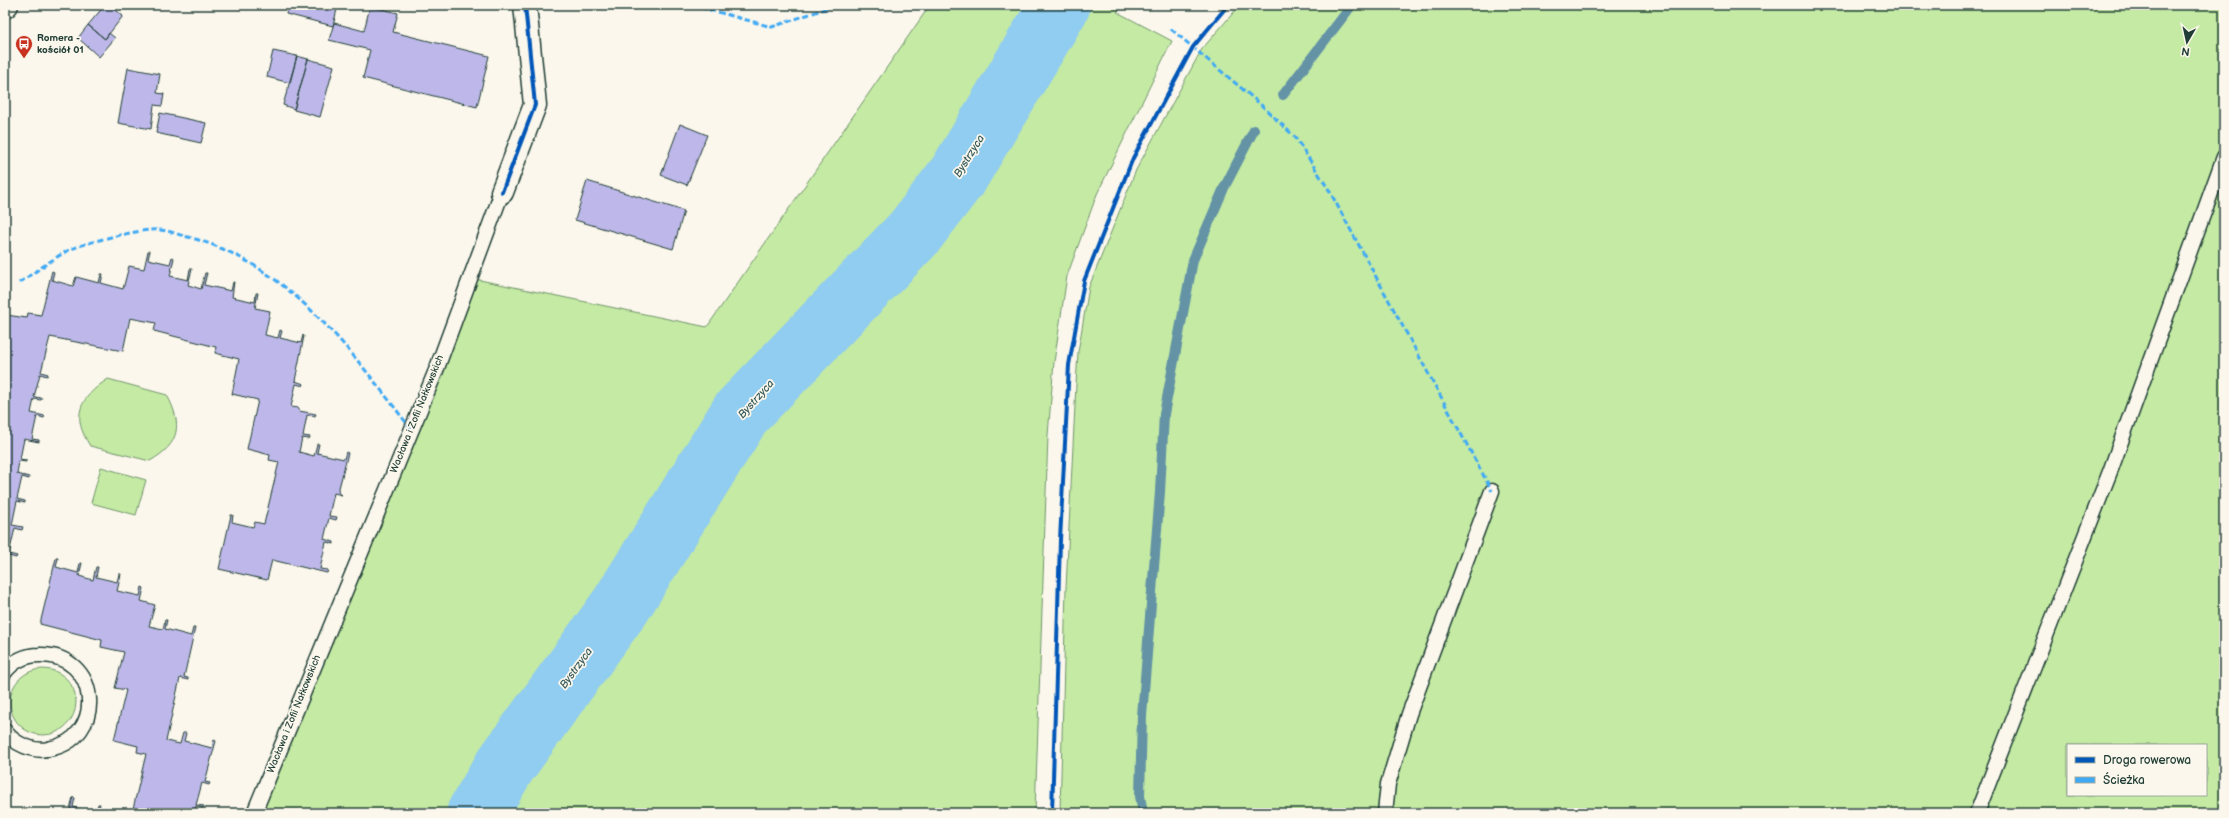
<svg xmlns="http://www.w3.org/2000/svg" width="2229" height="818" viewBox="0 0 2229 818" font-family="'Balsamiq Sans',sans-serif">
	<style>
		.green { fill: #c4eaa4; stroke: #72946c; fill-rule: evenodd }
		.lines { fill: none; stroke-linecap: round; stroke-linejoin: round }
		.stream { stroke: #6393a5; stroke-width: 10 }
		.river { stroke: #91ccf1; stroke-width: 61 }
		.building { fill: #bdb8e9; stroke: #1f3d34 }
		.service-casing { stroke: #1f3d34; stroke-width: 17 }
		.minor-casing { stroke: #1f3d34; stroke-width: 25 }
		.tertiary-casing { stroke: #1f3d34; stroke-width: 25 }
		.service { stroke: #fbf7ec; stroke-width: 14 }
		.minor { stroke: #fbf7ec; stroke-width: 22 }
		.tertiary { stroke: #fbf7ec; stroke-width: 22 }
		.quiet { stroke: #3fa9f5; stroke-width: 3; stroke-dasharray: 6 3; stroke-linecap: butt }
		.cycleway-casing { stroke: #fbf7ec; stroke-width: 6 }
		.cycleway { stroke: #0057b8; stroke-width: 4 }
		.labels { text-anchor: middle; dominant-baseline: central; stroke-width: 3.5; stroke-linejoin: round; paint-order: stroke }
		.poi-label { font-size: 10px; font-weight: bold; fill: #1f3d34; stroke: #fbf7ec; text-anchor: start }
		.street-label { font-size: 10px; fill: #1f3d34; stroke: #fbf7ec }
		.water-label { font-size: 11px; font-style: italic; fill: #365a5a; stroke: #fbf7ec }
	</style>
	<rect width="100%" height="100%" fill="#fbf7ec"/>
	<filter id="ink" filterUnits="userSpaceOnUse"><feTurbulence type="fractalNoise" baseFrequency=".025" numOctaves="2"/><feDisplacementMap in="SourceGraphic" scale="8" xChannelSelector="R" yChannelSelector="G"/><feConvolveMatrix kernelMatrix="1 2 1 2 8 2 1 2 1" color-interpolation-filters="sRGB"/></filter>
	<g filter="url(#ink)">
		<!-- green -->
		<path class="green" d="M 930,5 L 1124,5 L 1117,12 L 1172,41 L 1097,194 L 1067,276 L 1054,362 L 1048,435 L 1035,813 L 250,813 L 470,278 L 707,327 Z
			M 1240,5 L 2224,5 L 2224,813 L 1060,813 L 1066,588 L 1076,385 L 1078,352 L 1089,287 L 1136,170 L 1202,49 ZM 2068,745 L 2206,745 L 2206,795 L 2068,795 Z
			M 108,379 L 167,395 C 183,425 180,444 150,461 L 90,446 C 71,416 79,398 108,379 Z
			M 101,467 L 146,480 L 136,515 L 91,503 Z
			M10 702a33 33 0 1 1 66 0a33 33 0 1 1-66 0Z"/>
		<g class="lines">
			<!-- stream -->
			<path class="stream" d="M 1283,95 L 1352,5
				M 1143,813 L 1140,796 L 1142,716 L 1160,492 L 1164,414 L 1193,260 L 1224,188 L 1254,130"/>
			<!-- river -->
			<path class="river" d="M 477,813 L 505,766 L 622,604 L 741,413 L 914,233 L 959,174 L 1060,5"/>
		</g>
		<!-- building -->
		<path class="building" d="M 105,5 L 110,5 L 123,16 L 105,39 L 88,25 Z
			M 288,5 L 338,5 L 333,26 L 286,14 Z
			M 370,6 L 398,13 L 393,32 L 489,56 L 477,107 L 363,78 L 370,50 L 329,40 L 334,23 L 364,31 Z
			M 88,25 L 105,39 L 109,33 L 115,38 L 99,57 L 78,38 Z
			M 273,51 L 297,56 L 290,83 L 267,77 Z
			M 297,56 L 308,59 L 294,109 L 283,105 Z
			M 308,59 L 334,66 L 320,117 L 294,110 Z
			M 128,68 L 160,74 L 157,93 L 164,94 L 162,106 L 154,105 L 151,129 L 118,123 Z
			M 160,113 L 206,123 L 201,143 L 156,133 Z
			M 680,124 L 707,135 L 687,185 L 661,175 Z
			M 587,181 L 684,211 L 673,249 L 575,220 Z
			M 148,251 L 150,251 L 148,259 L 170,264 L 172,257 L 174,258 L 170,276 L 188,280 L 190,269 L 192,269 L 188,285 L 201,289 L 205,273 L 207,273 L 204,285 L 231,291 L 233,282 L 234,282 L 232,297 L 255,302 L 256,293 L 258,293 L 255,308 L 270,311 L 265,335 L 278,338 L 280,330 L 282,331 L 280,338 L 301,343 L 303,335 L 304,336 L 295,381 L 304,384 L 303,386 L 296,384 L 291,407 L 299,408 L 299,411 L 316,414 L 315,416 L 307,415 L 303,436 L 310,437 L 309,439 L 302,438 L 299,452 L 314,456 L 317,444 L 319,444 L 317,453 L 344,459 L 346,452 L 348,453 L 338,492 L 342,495 L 334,493 L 329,516 L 337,517 L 336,520 L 329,518 L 324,539 L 334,542 L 334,544 L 326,542 L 320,569 L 328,570 L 327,573 L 272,560 L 267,580 L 219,569 L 231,515 L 233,515 L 232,522 L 253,527 L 255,522 L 264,524 L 279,462 L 269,460 L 270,455 L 247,449 L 258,400 L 232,394 L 239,359 L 215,353 L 216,347 L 154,331 L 156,323 L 130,318 L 123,351 L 50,337 L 41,372 L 48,374 L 47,376 L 40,374 L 34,397 L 42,398 L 41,400 L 34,399 L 31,413 L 45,416 L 44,418 L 37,416 L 32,439 L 39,440 L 39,442 L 24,439 L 20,459 L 26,460 L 26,462 L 19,461 L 17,474 L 29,477 L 29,479 L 22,477 L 17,499 L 25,501 L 25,503 L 17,501 L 12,525 L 23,527 L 22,530 L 15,528 L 9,554 L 17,556 L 16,558 L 5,555 L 6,305 L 8,305 L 6,315 L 27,318 L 28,313 L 41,315 L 52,271 L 54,272 L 52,280 L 73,286 L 76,277 L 99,283 L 101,274 L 103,274 L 101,283 L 123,289 L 129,266 L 144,269 Z
			M 56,558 L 58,558 L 56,567 L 78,573 L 80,563 L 82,563 L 79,576 L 93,580 L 96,567 L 98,567 L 96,577 L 117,582 L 119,574 L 121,574 L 117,591 L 140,596 L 142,587 L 144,588 L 141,601 L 155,605 L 149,626 L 163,629 L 165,620 L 167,620 L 165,629 L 191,636 L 193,628 L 195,628 L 184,677 L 188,678 L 188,680 L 180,678 L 166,741 L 180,744 L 183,733 L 186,733 L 184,741 L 212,748 L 214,740 L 216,741 L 205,782 L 210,783 L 209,785 L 202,783 L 196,805 L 204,806 L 203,808 L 196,806 L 194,813 L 132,813 L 146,754 L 137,752 L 138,746 L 114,740 L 126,690 L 115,688 L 124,652 L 101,647 L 102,640 L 40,624 Z
			M 73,797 L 75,798 L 73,807 L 96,813 L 98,804 L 100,804 L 98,813 L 69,813 Z"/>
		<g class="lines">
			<defs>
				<path id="service" d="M 5,672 C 13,661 26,655 39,655 C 100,653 108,739 48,749 C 33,752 14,744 5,731
					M 254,813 L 437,368 L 502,192
					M 1385,813 L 1388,784 L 1409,714 L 1492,491
					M 1977,813 L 2111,469 L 2224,157"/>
				<path id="minor" d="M 502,192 L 535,105 L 525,5"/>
				<path id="tertiary" d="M 5,7 L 7,5"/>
			</defs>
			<!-- service casing -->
			<use href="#service" class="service-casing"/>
			<!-- minor casing -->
			<use href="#minor" class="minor-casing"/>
			<!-- tertiary casing -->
			<use href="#tertiary" class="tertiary-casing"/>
			<!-- service -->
			<use href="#service" class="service"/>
			<!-- minor -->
			<use href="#minor" class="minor"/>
			<!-- tertiary -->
			<use href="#tertiary" class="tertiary"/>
			<!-- quiet -->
			<path class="quiet" d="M 692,5 L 772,27 L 836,5
				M 1171,29 L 1259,103 L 1295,137 L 1329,190 L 1492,491
				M 19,283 C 35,272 51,260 67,251 C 82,243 142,228 159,230 C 168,230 179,235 188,237 C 288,263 352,352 411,429"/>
			<defs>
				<path id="cycleway" d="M 502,192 L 535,105 L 525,5
					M 1052,813 L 1060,540 L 1069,365 L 1084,281 L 1133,158 L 1193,47 L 1228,5"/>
			</defs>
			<!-- cycleway casing -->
			<use href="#cycleway" class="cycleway-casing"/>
			<!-- cycleway -->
			<use href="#cycleway" class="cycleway"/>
		</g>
	</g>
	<!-- icons -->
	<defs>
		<symbol id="bus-pin" viewBox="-11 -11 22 30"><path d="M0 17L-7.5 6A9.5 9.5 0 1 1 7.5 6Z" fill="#c8321e" stroke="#fbf7ec"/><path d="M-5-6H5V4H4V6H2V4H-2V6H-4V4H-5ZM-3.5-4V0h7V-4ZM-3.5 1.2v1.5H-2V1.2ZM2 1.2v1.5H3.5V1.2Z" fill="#fff"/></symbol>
	</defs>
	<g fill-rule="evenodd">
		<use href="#bus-pin" x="14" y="34" width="20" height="27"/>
	</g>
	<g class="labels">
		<!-- poi labels -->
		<g class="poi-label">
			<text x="37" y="38">Romera -<tspan x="37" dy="12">kościół 01</tspan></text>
		</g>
		<!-- street labels -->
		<g class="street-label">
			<text transform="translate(417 414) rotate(-68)">Wacława i Zofii Nałkowskich</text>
			<text transform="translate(294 714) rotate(-68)">Wacława i Zofii Nałkowskich</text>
		</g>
		<!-- water labels -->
		<g class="water-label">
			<text transform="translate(969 156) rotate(-58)">Bystrzyca</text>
			<text transform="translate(756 399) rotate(-48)">Bystrzyca</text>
			<text transform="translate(576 668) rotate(-54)">Bystrzyca</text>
		</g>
	</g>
	<!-- margin -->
	<rect width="2229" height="818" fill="none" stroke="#fbf7ec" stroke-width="20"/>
	<rect x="10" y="10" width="2209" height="798" fill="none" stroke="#1f3d34" stroke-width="1.5" filter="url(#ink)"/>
	<!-- legend -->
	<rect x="2067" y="744" width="140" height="52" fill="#fbf7ec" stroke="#a3ada2"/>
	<rect x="2075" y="757" width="20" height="6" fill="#0057b8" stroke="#a3ada2"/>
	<text x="2103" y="764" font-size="12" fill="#1f3d34">Droga rowerowa</text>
	<rect x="2075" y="777" width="20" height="6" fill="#3fa9f5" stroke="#a3ada2"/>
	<text x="2103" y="784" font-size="12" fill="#1f3d34">Ścieżka</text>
	<!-- north arrow -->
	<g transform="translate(2187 42) rotate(189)" stroke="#fbf7ec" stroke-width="3" paint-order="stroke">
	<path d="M0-3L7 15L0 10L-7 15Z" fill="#1f3d34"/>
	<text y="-6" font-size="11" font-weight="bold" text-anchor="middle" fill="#1f3d34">N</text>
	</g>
</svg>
